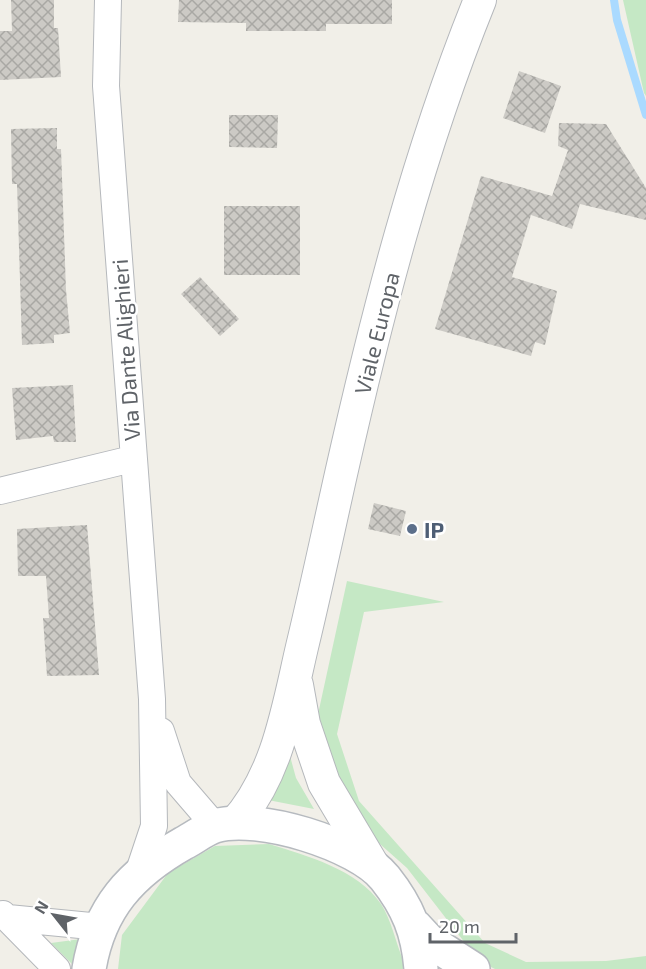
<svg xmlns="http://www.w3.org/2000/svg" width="646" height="969" viewBox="0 0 646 969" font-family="'Exo 2',sans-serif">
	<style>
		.grass { fill: #c5e8c5 }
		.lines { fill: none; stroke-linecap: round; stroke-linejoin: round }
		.stream { stroke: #aadaff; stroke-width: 8 }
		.building { fill: url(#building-cross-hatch) }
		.minor-casing { stroke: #b5b8bc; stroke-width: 28 }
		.tertiary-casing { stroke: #b5b8bc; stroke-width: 34 }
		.secondary-casing { stroke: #b6babf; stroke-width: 36 }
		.minor { stroke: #fff; stroke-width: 26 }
		.tertiary { stroke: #fff; stroke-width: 32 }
		.secondary { stroke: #fff; stroke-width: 33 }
		.service-dot { fill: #5c6f8a; stroke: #fff; stroke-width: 2 }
		.labels { text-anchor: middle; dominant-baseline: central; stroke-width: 5; stroke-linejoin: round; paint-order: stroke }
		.street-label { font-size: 22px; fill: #5f6368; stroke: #fff }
		.service-label { font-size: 22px; font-weight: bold; fill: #4e5e75; stroke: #fff; text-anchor: start }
	</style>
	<defs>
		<pattern id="building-cross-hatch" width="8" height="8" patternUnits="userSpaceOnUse" patternTransform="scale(1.5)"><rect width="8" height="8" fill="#cccac5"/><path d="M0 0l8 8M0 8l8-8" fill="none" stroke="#a9a8a4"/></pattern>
	</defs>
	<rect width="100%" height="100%" fill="#f1efe8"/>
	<!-- grass -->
	<path class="grass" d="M 623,0 L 646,0 L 646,96 L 644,93 Z
		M 347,581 L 444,602 L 364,612 L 337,734 L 359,801 L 485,943 L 526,962 L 606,961 L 646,956 L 646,969 L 495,969 L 479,961 L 407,868 L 363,829 L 315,728 Z
		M 287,745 L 296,778 L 314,809 L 268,800 Z
		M 269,844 C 307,856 357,869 381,904 C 391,919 396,943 403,960 L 403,969 L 118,969 L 122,935 L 168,873 L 215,846 Z
		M 81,939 L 76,968 L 51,943 Z"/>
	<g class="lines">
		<!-- stream -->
		<path class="stream" d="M 614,0 L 617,20 L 646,115"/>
	</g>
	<!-- building -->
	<path class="building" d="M 11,0 L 54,0 L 54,28 L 58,28 L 61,77 L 0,80 L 0,31 L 12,31 Z
		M 179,0 L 392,0 L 392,24 L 326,24 L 326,31 L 246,31 L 246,23 L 178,22 Z
		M 519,71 L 561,86 L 545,133 L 503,118 Z
		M 229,115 L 278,115 L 277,148 L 229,147 Z
		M 559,123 L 606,124 L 646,188 L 646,220 L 580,204 L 572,229 L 531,215 L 512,277 L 557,291 L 545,345 L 535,342 L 531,356 L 435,329 L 481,176 L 552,196 L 568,150 L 558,146 Z
		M 57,128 L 57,149 L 61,149 L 66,290 L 70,333 L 54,335 L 54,343 L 22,345 L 17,184 L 12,184 L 11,129 Z
		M 224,206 L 300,206 L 300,275 L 224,275 Z
		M 200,277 L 239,319 L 220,336 L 181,294 Z
		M 73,385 L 76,442 L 54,442 L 53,436 L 16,440 L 12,388 Z
		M 374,503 L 406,511 L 400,536 L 368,529 Z
		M 87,525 L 99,675 L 47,676 L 43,618 L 49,618 L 46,576 L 18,576 L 17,529 Z"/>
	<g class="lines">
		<defs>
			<path id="minor" d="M 108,0 L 106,86 L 152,699 L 154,826 L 139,871
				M 0,491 L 132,459
				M 161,731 L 178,783 L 215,826
				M 3,914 L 57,969
				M 8,918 L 101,927"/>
			<path id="tertiary" d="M 297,685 L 304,724 L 324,783 L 374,867
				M 235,823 C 278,775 288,707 302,647 C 316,589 328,532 341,474 C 377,314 418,153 480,0"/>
			<path id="secondary" d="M 415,926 L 428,940 L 473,969
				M 89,969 C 99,908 131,873 184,843 C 194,838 205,829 215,826 C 257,813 358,844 385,878 C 408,907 418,932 421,969"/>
		</defs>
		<!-- minor casing -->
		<use href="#minor" class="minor-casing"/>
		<!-- tertiary casing -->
		<use href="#tertiary" class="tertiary-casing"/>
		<!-- secondary casing -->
		<use href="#secondary" class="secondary-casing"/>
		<!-- minor -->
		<use href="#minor" class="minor"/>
		<!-- tertiary -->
		<use href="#tertiary" class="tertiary"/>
		<!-- secondary -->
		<use href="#secondary" class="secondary"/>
	</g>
	<!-- markers -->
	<circle class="service-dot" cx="412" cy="529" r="6"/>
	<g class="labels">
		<!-- street labels -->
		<g class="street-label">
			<text transform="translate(376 333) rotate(-76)">Viale Europa</text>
			<text transform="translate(125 350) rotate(-94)">Via Dante Alighieri</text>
		</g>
		<!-- service labels -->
		<g class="service-label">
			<text x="424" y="529">IP</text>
		</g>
	</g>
	<!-- north arrow -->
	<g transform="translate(54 915) rotate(301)" stroke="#ffffff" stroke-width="4.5" paint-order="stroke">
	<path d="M0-4.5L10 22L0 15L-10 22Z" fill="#5f6368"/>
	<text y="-9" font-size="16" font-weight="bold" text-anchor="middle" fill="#5f6368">N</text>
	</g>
	<!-- scale -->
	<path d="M430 933v9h86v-9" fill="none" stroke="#5f6368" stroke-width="3"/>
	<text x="439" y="933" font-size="18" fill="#5f6368" stroke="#ffffff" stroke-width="4.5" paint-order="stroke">20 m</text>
</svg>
